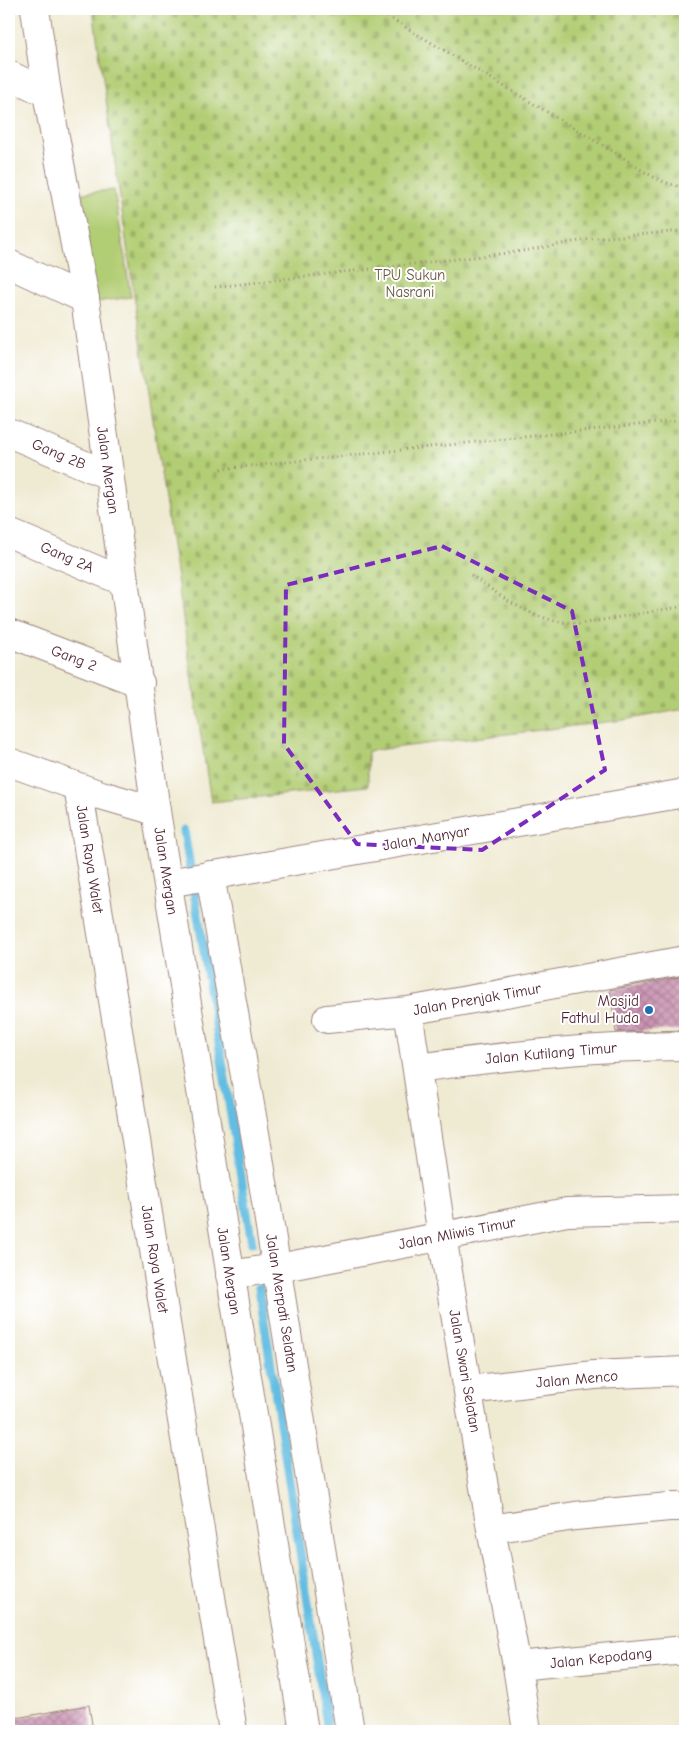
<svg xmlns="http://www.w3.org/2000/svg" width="694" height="1740" viewBox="0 0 694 1740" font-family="'Comic Neue',sans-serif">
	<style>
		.green { fill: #b2ce74; stroke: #7e7650 }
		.cemetery { fill: url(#cemetery-stones); stroke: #7e7650 }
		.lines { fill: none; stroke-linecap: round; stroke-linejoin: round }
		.stream { stroke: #64bde2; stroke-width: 9 }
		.building { fill: url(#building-cross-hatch) }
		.street-casing { stroke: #9c847e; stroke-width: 30 }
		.secondary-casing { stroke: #9c847e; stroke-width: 30 }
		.path { stroke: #9c847e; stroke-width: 3; stroke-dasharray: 1 4; stroke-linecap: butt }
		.street { stroke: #fff; stroke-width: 28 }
		.secondary { stroke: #fff; stroke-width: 28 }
		.marked { fill: none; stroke: #7b2cbf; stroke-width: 4; stroke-dasharray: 10 6; stroke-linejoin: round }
		.poi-dot { fill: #1f6fb2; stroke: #fff; stroke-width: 2 }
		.labels { text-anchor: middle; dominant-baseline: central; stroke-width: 4; stroke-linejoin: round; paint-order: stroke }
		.park-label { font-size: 15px; fill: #695441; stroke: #fff }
		.street-label { font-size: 15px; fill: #4a1f2b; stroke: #fff }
		.poi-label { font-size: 15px; fill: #4a1f2b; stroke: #fff; text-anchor: end }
	</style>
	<defs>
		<pattern id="cemetery-stones" width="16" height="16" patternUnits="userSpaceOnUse" patternTransform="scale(1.25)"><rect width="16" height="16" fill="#b2ce74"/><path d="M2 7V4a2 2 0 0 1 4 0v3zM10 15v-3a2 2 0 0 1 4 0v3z" fill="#9bb065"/></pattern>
		<pattern id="building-cross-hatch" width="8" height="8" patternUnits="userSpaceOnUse" patternTransform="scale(1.25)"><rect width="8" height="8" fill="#ca94b2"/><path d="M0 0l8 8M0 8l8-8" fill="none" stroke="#a67891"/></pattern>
	</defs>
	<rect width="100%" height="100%" fill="#fff"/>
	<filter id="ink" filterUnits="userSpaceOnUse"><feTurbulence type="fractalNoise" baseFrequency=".02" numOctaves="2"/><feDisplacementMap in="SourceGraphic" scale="10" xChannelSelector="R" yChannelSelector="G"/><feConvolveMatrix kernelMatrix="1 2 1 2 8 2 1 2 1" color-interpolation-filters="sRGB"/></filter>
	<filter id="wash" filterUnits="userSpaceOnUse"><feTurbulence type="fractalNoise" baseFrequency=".0096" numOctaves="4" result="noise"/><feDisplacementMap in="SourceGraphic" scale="20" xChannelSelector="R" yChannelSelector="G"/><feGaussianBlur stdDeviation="1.12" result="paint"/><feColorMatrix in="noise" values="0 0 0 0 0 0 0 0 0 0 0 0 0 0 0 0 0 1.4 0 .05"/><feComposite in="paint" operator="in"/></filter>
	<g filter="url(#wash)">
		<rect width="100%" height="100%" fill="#efead2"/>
		<!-- green -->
		<path class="green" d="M 114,190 L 131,297 L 96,302 L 82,193 Z"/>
		<!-- cemetery -->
		<path class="cemetery" d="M 93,9 L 685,9 L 685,709 L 623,720 L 368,751 L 368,786 L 211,802 L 134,295 Z"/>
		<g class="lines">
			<!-- stream -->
			<path class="stream" d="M 184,831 L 252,1243
				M 259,1288 L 328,1731"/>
		</g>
		<g id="blocks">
			<!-- building -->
			<path class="building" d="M 685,976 L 685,1030 L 616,1032 L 610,990 Z
				M 89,1705 L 93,1731 L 17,1731 L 16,1718 Z"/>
		</g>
	</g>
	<g filter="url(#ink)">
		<use href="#blocks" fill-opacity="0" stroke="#9c847e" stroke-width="1"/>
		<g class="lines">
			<defs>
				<path id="street" d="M 9,75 L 47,93
					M 9,264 L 85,299
					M 9,433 L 108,475
					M 9,533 L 125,582
					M 9,633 L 140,683
					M 9,762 L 101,795 L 156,811
					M 78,787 L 233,1731
					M 210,875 L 257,1145 L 350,1731
					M 168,883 L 685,793
					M 408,1011 L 442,1236 L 491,1529 L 517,1666 L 527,1731
					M 327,1019 L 408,1011 L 685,960
					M 417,1068 C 507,1056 595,1046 685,1046
					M 230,1275 L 294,1265 L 567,1212 L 685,1209
					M 469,1390 L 594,1375 L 685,1371
					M 491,1529 L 575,1516 L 669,1507 L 685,1507
					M 517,1666 L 685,1650"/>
				<path id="secondary" d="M 35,9 L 47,93 L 85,299 L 156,811 L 304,1731"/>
			</defs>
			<!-- street casing -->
			<use href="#street" class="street-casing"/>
			<!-- secondary casing -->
			<use href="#secondary" class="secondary-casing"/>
			<!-- path -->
			<path class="path" d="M 375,9 L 619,155 C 639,168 660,185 685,187
				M 681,9 L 685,32
				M 215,287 L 517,252 L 596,238 L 685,231
				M 221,469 L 685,420
				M 471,575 L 508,601 L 535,615 L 555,621 L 579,624 L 685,606"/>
			<!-- street -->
			<use href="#street" class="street"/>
			<!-- secondary -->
			<use href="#secondary" class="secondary"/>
		</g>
	</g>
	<!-- marked area -->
	<path class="marked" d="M 442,546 L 572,611 L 605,770 L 482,850 L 357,844 L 284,744 L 286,585 Z"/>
	<!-- markers -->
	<circle class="poi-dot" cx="649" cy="1010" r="5"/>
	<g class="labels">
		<!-- park labels -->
		<g class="park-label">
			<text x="410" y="275">TPU Sukun<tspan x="410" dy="17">Nasrani</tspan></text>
		</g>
		<!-- street labels -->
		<g class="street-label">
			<text transform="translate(59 454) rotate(23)">Gang 2B</text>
			<text transform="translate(108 470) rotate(82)">Jalan Mergan</text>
			<text transform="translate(67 557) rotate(23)">Gang 2A</text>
			<text transform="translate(74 658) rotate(21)">Gang 2</text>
			<text transform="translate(426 838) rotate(-10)">Jalan Manyar</text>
			<text transform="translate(90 859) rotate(81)">Jalan Raya Walet</text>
			<text transform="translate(166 871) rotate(81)">Jalan Mergan</text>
			<text transform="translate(477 999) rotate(-10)">Jalan Prenjak Timur</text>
			<text transform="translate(551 1053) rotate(-5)">Jalan Kutilang Timur</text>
			<text transform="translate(457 1233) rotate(-11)">Jalan Mliwis Timur</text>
			<text transform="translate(155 1259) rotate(81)">Jalan Raya Walet</text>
			<text transform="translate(229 1271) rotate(81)">Jalan Mergan</text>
			<text transform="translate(282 1303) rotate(81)">Jalan Merpati Selatan</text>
			<text transform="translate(465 1371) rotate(80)">Jalan Swari Selatan</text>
			<text transform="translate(577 1379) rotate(-5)">Jalan Menco</text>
			<text transform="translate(601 1658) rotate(-6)">Jalan Kepodang</text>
		</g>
		<!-- poi labels -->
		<g class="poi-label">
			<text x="639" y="1001">Masjid<tspan x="639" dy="17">Fathul Huda</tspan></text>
		</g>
	</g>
	<!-- margin -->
	<rect width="694" height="1740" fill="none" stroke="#fff" stroke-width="30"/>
</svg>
